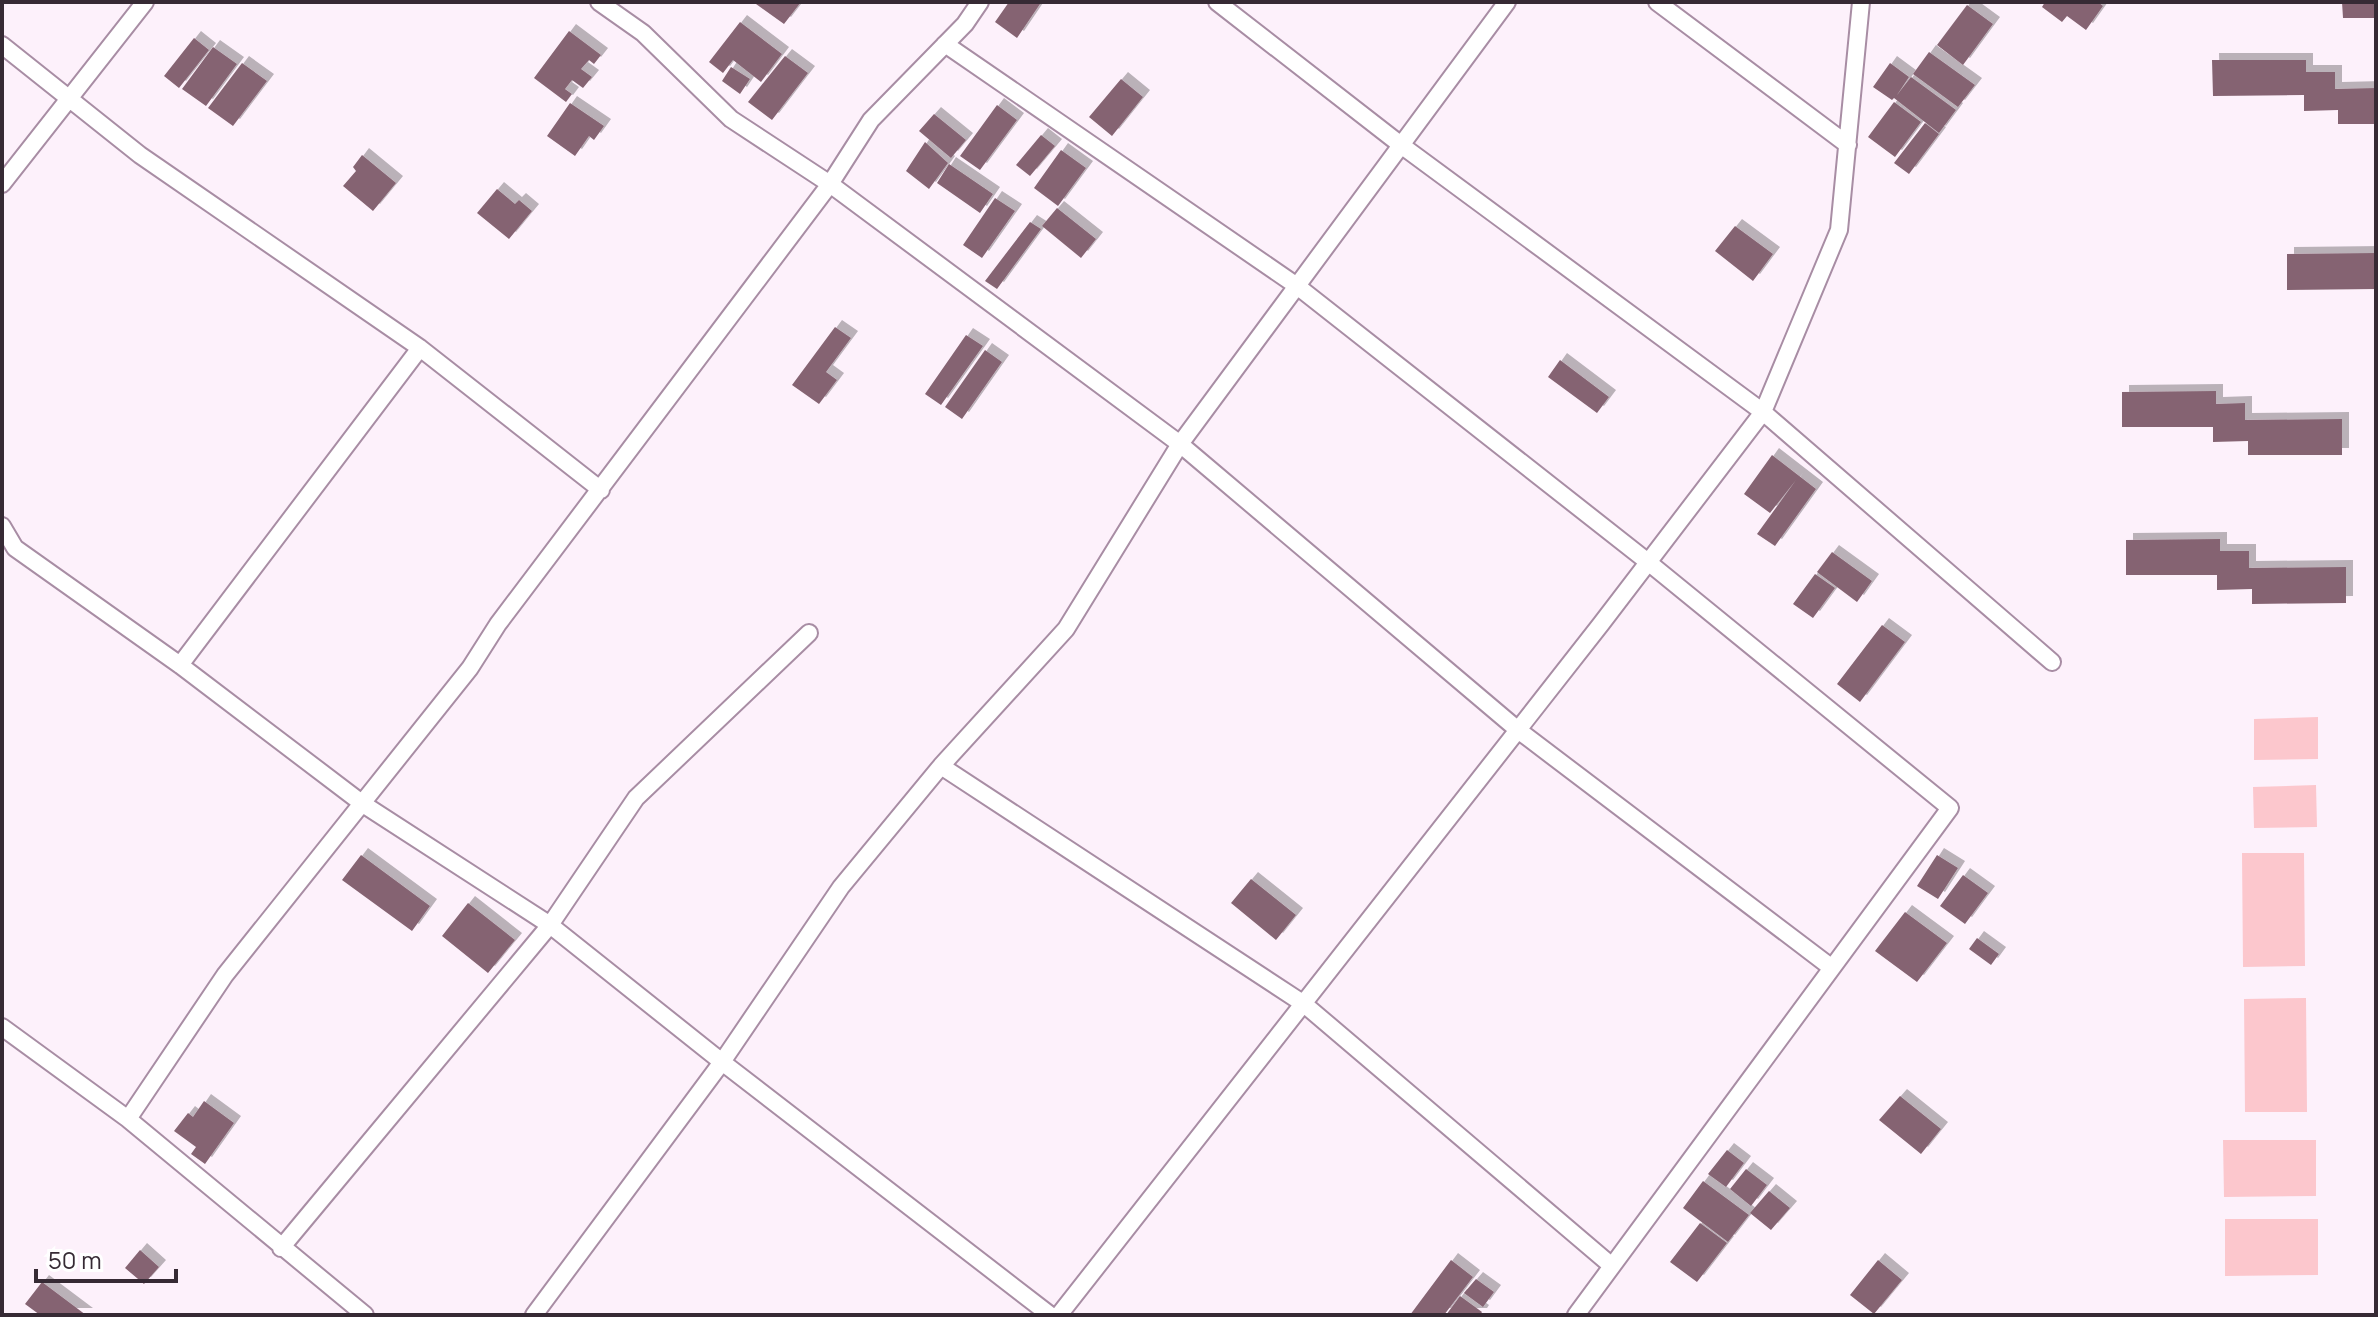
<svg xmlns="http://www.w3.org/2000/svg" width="2378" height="1317" viewBox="0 0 2378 1317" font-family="Manrope,sans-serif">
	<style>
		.green { fill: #fcc7cd }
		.building { fill: #856472; filter: url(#shadow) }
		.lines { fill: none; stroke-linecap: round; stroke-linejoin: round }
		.minor-casing { stroke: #a88da4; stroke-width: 20 }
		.minor { stroke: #fff; stroke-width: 16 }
	</style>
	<defs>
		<filter id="shadow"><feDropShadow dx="7" dy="-7" stdDeviation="0" flood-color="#0004"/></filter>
	</defs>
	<rect width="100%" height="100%" fill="#fdf1fb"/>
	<!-- green -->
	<path class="green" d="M 2318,717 L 2318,759 L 2254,760 L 2254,719 Z
		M 2316,785 L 2317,827 L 2254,828 L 2253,787 Z
		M 2242,853 L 2304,853 L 2305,966 L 2243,967 Z
		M 2306,998 L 2307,1112 L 2245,1112 L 2244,999 Z
		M 2223,1140 L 2316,1140 L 2316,1196 L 2224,1197 Z
		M 2225,1219 L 2318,1219 L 2318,1275 L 2225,1276 Z"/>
	<!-- building -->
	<path class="building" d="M 758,2 L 801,2 L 784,24 L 756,4 Z
		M 1009,2 L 1040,4 L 1017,38 L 995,22 Z
		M 2045,2 L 2098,2 L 2103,6 L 2086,30 L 2067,16 L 2062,22 L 2042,7 Z
		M 2342,2 L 2376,2 L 2376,18 L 2343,18 Z
		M 1967,5 L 1993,24 L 1963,65 L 1937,45 Z
		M 740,22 L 782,54 L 761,82 L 733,60 L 723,73 L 709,62 Z
		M 569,31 L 601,55 L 594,64 L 589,60 L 581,69 L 592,77 L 583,88 L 572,80 L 565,89 L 572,94 L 566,102 L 534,78 Z
		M 194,38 L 209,50 L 179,88 L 164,76 Z
		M 213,47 L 237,64 L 206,106 L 182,89 Z
		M 1929,52 L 1975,85 L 1958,107 L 1913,74 Z
		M 785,56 L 808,73 L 772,120 L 748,102 Z
		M 2212,60 L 2306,60 L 2306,72 L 2335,72 L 2335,89 L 2376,88 L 2376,124 L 2338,124 L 2338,110 L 2304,111 L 2304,95 L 2213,96 Z
		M 242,63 L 267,81 L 233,126 L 208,108 Z
		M 1890,63 L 1909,77 L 1897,95 L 1911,77 L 1956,110 L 1939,133 L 1894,98 L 1892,100 L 1873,87 Z
		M 731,67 L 750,79 L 740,94 L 722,81 Z
		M 1121,79 L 1143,97 L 1112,136 L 1089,117 Z
		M 1894,102 L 1921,122 L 1895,157 L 1868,137 Z
		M 570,103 L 604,126 L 594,140 L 589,136 L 575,156 L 547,136 Z
		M 997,105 L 1017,120 L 980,170 L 960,156 Z
		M 934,114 L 966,140 L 951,158 L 919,131 Z
		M 1925,123 L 1939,134 L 1909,174 L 1894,163 Z
		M 1041,135 L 1055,146 L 1030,176 L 1016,165 Z
		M 925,142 L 948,163 L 929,189 L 906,171 Z
		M 1061,150 L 1086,168 L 1058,206 L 1034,188 Z
		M 362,155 L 396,183 L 373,211 L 343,186 L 356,171 L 353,167 Z
		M 949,164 L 993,194 L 980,213 L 937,183 Z
		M 497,189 L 515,204 L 519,200 L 532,211 L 509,239 L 477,213 Z
		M 995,198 L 1015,211 L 982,258 L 963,245 Z
		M 1057,208 L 1096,239 L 1081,258 L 1042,226 Z
		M 1030,222 L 1041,229 L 997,289 L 985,281 Z
		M 1735,226 L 1773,254 L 1753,281 L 1715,251 Z
		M 2376,253 L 2376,289 L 2287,290 L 2287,254 Z
		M 835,327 L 851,338 L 826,372 L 837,380 L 819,404 L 792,385 Z
		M 966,335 L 983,346 L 941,405 L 925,394 Z
		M 985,350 L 1002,362 L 962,419 L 945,407 Z
		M 1560,360 L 1609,397 L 1597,413 L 1548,377 Z
		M 2216,391 L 2216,404 L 2245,403 L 2245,420 L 2342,419 L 2342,455 L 2248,455 L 2248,441 L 2213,442 L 2213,427 L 2122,427 L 2122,392 Z
		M 1772,455 L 1816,489 L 1775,546 L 1757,534 L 1796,480 L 1770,513 L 1744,494 Z
		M 2220,539 L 2220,551 L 2249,551 L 2249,568 L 2346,567 L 2346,603 L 2252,604 L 2252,589 L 2217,590 L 2217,575 L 2126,575 L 2126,540 Z
		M 1832,552 L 1872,581 L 1857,602 L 1817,572 Z
		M 1815,574 L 1835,588 L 1813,618 L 1793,604 Z
		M 1882,625 L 1905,642 L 1860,702 L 1837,684 Z
		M 361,855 L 430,906 L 412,931 L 342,880 Z
		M 1937,855 L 1958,868 L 1938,899 L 1917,886 Z
		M 1963,875 L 1988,893 L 1965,924 L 1940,906 Z
		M 1251,879 L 1296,915 L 1276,940 L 1231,903 Z
		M 468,903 L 515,940 L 488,973 L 442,936 Z
		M 1905,912 L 1947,943 L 1917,982 L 1875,951 Z
		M 1977,938 L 1999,954 L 1991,965 L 1969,949 Z
		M 1900,1096 L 1941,1129 L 1921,1154 L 1879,1120 Z
		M 204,1101 L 234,1123 L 205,1164 L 191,1154 L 196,1147 L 174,1131 L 188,1113 L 193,1117 Z
		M 1727,1150 L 1744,1163 L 1726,1187 L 1708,1174 Z
		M 1746,1169 L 1767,1185 L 1751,1206 L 1730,1189 Z
		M 1703,1181 L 1749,1215 L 1728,1242 L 1683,1208 Z
		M 1769,1191 L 1790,1208 L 1771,1230 L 1750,1213 Z
		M 1700,1223 L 1727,1243 L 1697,1282 L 1670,1262 Z
		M 140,1250 L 159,1267 L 144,1284 L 125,1268 Z
		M 1451,1260 L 1473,1277 L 1444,1315 L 1410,1315 Z
		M 1878,1260 L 1902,1280 L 1874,1314 L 1850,1295 Z
		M 1476,1279 L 1494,1292 L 1483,1307 L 1464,1293 Z
		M 42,1282 L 86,1315 L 40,1315 L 25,1304 Z
		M 1460,1296 L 1482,1312 L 1480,1315 L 1446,1315 Z"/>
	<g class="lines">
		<defs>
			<path id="minor" d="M 599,2 L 643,33 L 731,119 L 830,184 L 1180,444 L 1518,730 L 1832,968
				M 1217,2 L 1401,145 L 1763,412 L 2052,662
				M 1657,2 L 1848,145
				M 945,44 L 1297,286 L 1648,562 L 1950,808 L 1576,1315
				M 2,45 L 140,155 L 420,348 L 601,490
				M 2,184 L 145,2
				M 2,526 L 15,548 L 180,665 L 363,804 L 550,925 L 722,1062 L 1050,1315
				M 180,665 L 420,348
				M 941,766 L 1304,1004 L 1612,1266
				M 2,1027 L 128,1119 L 365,1315
				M 128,1119 L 225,975 L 470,668 L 498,624 L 830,184 L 871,120 L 965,24 L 980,2
				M 281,1248 L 550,925 L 636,798 L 809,633
				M 534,1315 L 722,1062 L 841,887 L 941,766 L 1066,629 L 1180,444 L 1507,2
				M 1059,1315 L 1601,624 L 1763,412 L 1839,230 L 1861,2"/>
		</defs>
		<!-- minor casing -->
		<use href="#minor" class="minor-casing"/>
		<!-- minor -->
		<use href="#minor" class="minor"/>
	</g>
	<!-- border -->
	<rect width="2378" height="1317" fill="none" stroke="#362a34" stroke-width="8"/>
	<!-- scale -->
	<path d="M36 1269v12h140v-12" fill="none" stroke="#362a34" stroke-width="4"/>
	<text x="48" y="1269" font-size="24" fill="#362a34" stroke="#ffffff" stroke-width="6" paint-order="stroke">50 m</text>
</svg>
